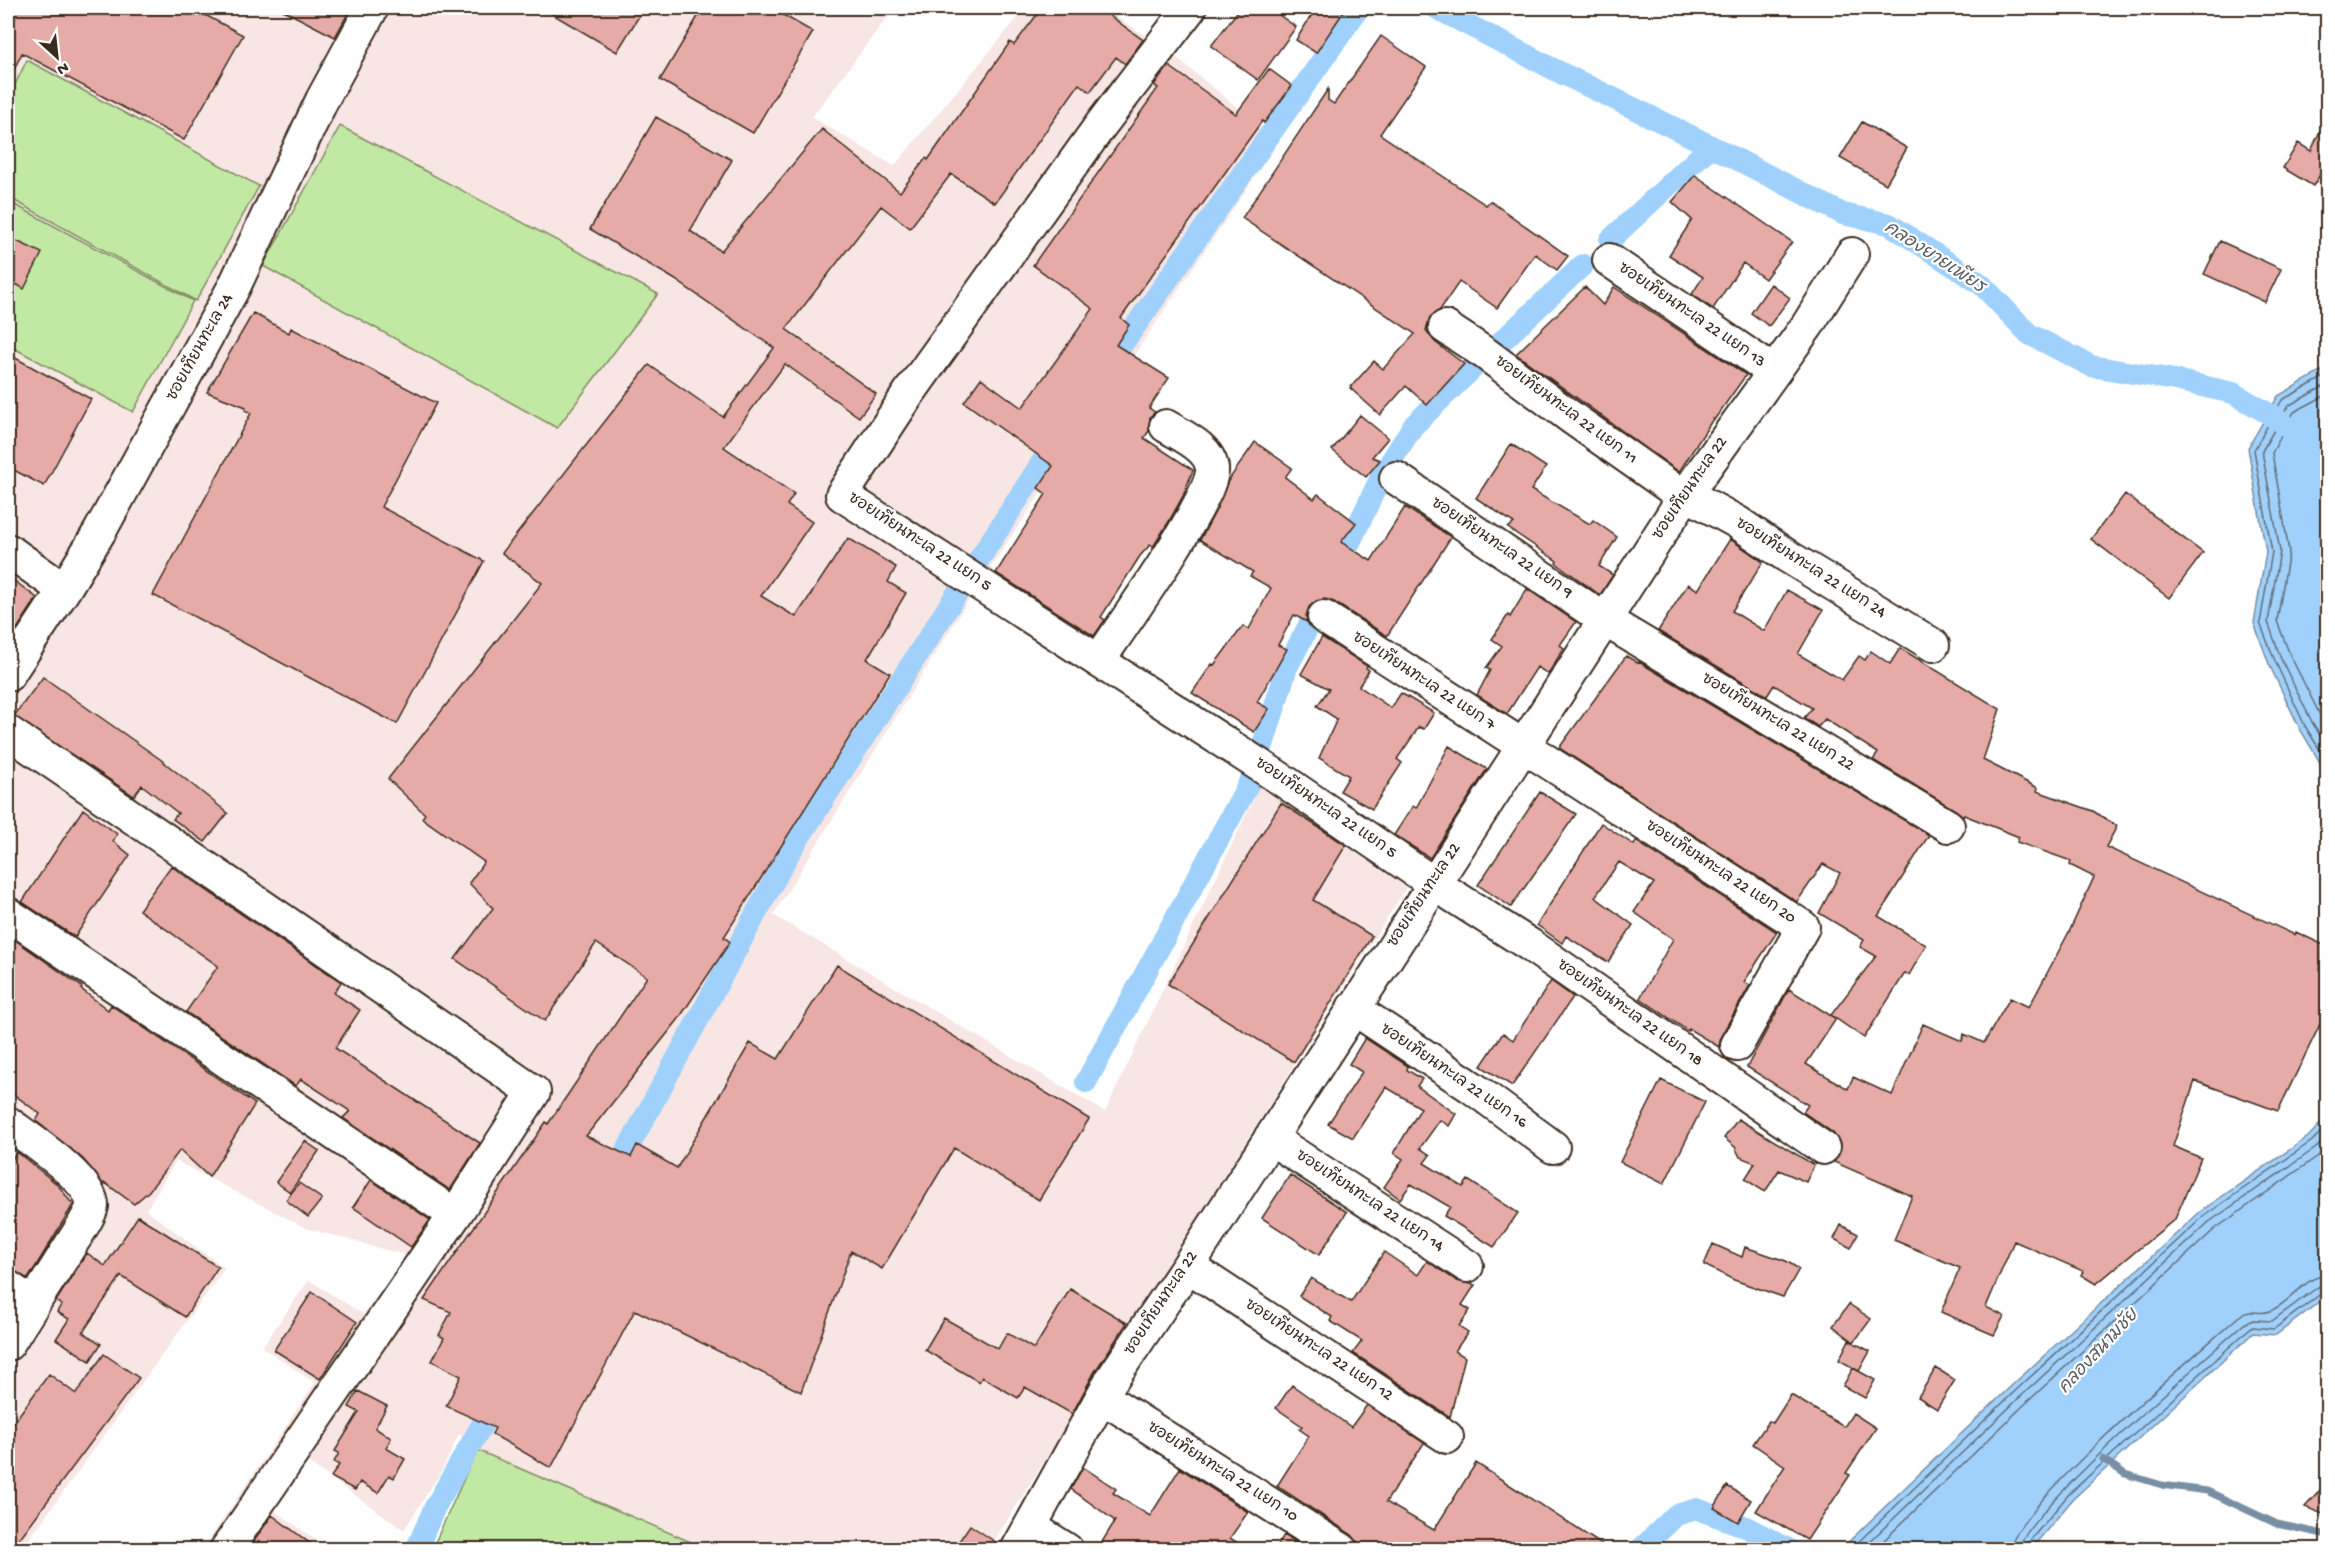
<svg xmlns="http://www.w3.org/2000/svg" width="2335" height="1557" viewBox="0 0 2335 1557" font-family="'Gochi Hand','Playpen Sans Thai',sans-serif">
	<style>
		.built { fill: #f8e6e4 }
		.green { fill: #c2e9a3; stroke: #7e8a60; stroke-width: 1.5 }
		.water { fill: #a0d1fc; stroke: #788ea3; stroke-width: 1.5 }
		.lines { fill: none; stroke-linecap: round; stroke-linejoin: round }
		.shore { stroke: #636d77; stroke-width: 1.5 }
		.stream { stroke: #788ea3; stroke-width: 7 }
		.canal { stroke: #a0d1fc; stroke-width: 22 }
		.building { fill: #e6aba6; stroke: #3b2a1e; stroke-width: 1.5 }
		.minor-casing { stroke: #3b2a1e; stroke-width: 36 }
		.minor { stroke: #fff; stroke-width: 32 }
		.labels { text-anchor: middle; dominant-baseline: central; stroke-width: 4.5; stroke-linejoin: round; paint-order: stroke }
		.street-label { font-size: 16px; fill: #3b2a1e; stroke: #fff }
		.water-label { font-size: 18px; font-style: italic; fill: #595c61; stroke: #fff }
	</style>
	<rect width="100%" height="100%" fill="#fff"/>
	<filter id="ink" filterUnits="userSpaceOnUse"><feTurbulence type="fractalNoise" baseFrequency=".0167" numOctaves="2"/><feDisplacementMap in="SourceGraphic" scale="12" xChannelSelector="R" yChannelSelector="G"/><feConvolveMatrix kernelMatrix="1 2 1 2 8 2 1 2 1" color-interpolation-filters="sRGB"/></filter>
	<g filter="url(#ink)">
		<!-- built -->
		<path class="built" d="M 8,8 L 894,8 L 812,117 L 894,166 L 1026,8 L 1104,8 L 1168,51 L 1279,141 L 971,596 L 773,915 L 1105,1112 L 1262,781 L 1411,880 L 989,1549 L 707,1549 L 477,1450 L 459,1434 L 444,1467 L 404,1530 L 305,1460 L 268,1506 L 329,1549 L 203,1549 L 315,1383 L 262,1347 L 309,1280 L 363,1314 L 408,1256 L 306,1228 L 176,1161 L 146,1210 L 225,1268 L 22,1549 L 8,1550 Z"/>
		<!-- green -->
		<path class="green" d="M 27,60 L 259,186 L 196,301 L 8,197 L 8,99 Z
			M 340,126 L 658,294 L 557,428 L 263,266 Z
			M 8,201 L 193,301 L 133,412 L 8,345 Z
			M 477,1450 L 707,1549 L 432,1549 Z"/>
		<!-- water -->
		<path class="water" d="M 2327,368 L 2327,774 L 2300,729 L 2269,664 L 2254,623 L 2266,552 L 2248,448 L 2278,396 Z
			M 2327,1117 L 2327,1296 L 2276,1335 L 2253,1333 L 2073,1499 L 2031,1549 L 1841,1549 L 2008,1389 L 2201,1211 L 2308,1137 Z"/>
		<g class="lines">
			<!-- shore -->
			<path class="shore" d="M 2328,375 L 2282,400 L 2254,450 L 2272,552 L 2260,623 L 2275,661 L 2305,726 L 2328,763
				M 2328,384 L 2288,406 L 2262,451 L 2280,551 L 2268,622 L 2281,659 L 2312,722 L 2328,748
				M 2328,394 L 2294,412 L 2272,453 L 2289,551 L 2277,621 L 2290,655 L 2328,731
				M 1850,1550 L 2013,1393 L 2204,1216 L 2312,1141 L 2328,1125
				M 1861,1550 L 2018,1399 L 2209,1222 L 2316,1148 L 2328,1136
				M 1874,1550 L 2024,1405 L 2215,1229 L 2328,1149
				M 2010,1550 C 2011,1511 2200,1351 2238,1317 C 2251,1307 2259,1316 2270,1311 C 2291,1303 2304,1276 2328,1275
				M 2019,1550 C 2021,1516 2209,1355 2244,1324 L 2253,1320 L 2272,1321 L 2318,1287 L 2328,1284
				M 2027,1550 L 2028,1543 L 2069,1494 L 2249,1329 L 2253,1327 L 2274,1329 L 2322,1293 L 2328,1292"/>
			<!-- stream -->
			<path class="stream" d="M 2103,1459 L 2125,1474 L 2162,1485 L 2207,1491 L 2277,1524 L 2328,1535"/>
			<!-- canal -->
			<path class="canal" d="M 1436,8 L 1555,70 L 1711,146 L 1843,214 L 1889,224 L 1981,284 L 2029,334 L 2091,366 L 2175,380 L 2233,393 L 2271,415 L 2328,456
				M 1610,240 L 1711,146
				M 1501,342 L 1583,265
				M 1103,372 L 1359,8
				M 1263,745 L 1287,667 L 1324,597 L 1381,477 L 1413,426 L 1474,367
				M 1086,1082 L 1253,776
				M 610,1181 L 788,855 L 1060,434
				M 416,1550 L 435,1507 L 498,1397
				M 1640,1550 L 1676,1515 L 1697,1509 L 1744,1526 L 1790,1550"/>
		</g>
		<!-- building -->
		<path class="building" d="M 8,8 L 192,8 L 243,35 L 184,140 L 22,53 L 8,82 Z
			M 279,8 L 351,8 L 335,37 Z
			M 542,8 L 644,8 L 617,52 Z
			M 703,8 L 771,8 L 813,32 L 753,133 L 660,80 Z
			M 1042,8 L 1099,8 L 1143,40 L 1125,64 L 1116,57 L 1090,92 L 1079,84 L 995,203 L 951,174 L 910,228 L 881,206 L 786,329 L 876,394 L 859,417 L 785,364 L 724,447 L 794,494 L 787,505 L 812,522 L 761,596 L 796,617 L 848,538 L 896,567 L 888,582 L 906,593 L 867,659 L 890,673 L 724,937 L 730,942 L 678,1020 L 586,1136 L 631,1157 L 637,1145 L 677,1168 L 750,1043 L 778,1059 L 837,965 L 1089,1119 L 1039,1200 L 954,1148 L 882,1269 L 851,1251 L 801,1392 L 635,1310 L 551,1468 L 492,1434 L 495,1428 L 446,1406 L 461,1376 L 432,1361 L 444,1338 L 439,1335 L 451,1312 L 424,1300 L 546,1122 L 548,1124 L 647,977 L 596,943 L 545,1021 L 455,959 L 493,908 L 469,883 L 484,862 L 422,818 L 425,814 L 388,779 L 542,583 L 502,553 L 649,365 L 723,417 L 774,348 L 674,279 L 590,229 L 656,117 L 732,160 L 690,231 L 721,251 L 822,129 L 900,192 L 926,158 L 928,160 L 1010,42 L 1014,45 Z
			M 1240,8 L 1269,8 L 1296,27 L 1258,80 L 1211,46 Z
			M 1316,8 L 1346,8 L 1316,53 L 1296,40 Z
			M 1381,36 L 1426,67 L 1380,134 L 1486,205 L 1490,201 L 1568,256 L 1557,270 L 1535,254 L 1497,308 L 1459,282 L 1440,310 L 1430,317 L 1426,330 L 1435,342 L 1464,364 L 1427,405 L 1406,386 L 1380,415 L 1350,388 L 1374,361 L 1383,369 L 1415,334 L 1242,218 L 1328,89 L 1328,100 L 1334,104 Z
			M 1169,66 L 1236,114 L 1269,69 L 1292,86 L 1264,123 L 1262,121 L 1121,318 L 1129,325 L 1116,345 L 1169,378 L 1149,408 L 1155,412 L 1150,417 L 1149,431 L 1144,438 L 1193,470 L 1183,496 L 1168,523 L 1153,547 L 1150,545 L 1140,556 L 1101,617 L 1105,620 L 1094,636 L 996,573 L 1046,494 L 1038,488 L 1053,466 L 964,402 L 981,378 L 1022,408 L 1093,309 L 1033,265 L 1158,88 L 1154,85 Z
			M 2328,113 L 2328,162 L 2313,186 L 2283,168 L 2298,143 L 2311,151 Z
			M 1862,122 L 1907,148 L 1886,184 L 1840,158 Z
			M 1695,175 L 1792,242 L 1765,279 L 1743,263 L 1713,309 L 1692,294 L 1703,277 L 1669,255 L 1692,220 L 1672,202 Z
			M 8,237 L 42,253 L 24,289 L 8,279 Z
			M 2220,241 L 2281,269 L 2265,302 L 2204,274 Z
			M 1771,284 L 1790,298 L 1769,326 L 1751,313 Z
			M 1585,287 L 1603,305 L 1614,287 L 1746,375 L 1714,420 L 1713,419 L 1679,472 L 1516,354 Z
			M 253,313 L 289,333 L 291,328 L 436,403 L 381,507 L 484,561 L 397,724 L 153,595 L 251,413 L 245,410 L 246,407 L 207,392 Z
			M 8,354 L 91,399 L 44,486 L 8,467 Z
			M 1360,415 L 1388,438 L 1372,457 L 1380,460 L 1366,477 L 1332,450 Z
			M 1255,442 L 1292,468 L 1285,477 L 1314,499 L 1318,494 L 1356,523 L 1341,542 L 1371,561 L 1405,507 L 1451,537 L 1387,636 L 1334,602 L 1325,599 L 1316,601 L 1309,607 L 1306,616 L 1307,622 L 1294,615 L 1278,645 L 1287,649 L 1257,702 L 1269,709 L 1254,732 L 1192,693 L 1212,664 L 1214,665 L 1243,626 L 1249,629 L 1271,588 L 1250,576 L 1253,572 L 1200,540 L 1215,512 L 1228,481 Z
			M 1511,444 L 1546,467 L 1531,490 L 1590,524 L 1593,520 L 1617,537 L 1599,566 L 1613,575 L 1600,595 L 1556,563 L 1557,561 L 1508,528 L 1514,523 L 1476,498 Z
			M 2125,494 L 2203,553 L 2169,598 L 2091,539 Z
			M 1730,539 L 1763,562 L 1732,611 L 1764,631 L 1787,590 L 1823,610 L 1798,654 L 1842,680 L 1859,656 L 1865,660 L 1871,651 L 1890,664 L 1900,648 L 2000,709 L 1983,760 L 2038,788 L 2037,791 L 2093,811 L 2117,826 L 2106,847 L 2295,935 L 2296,932 L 2328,947 L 2328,1008 L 2278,1111 L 2195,1081 L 2173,1146 L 2201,1158 L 2175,1219 L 2096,1284 L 2081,1275 L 2083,1271 L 2014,1241 L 1986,1307 L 2004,1316 L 1994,1335 L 1941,1312 L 1960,1268 L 1894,1240 L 1912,1196 L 1834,1162 L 1841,1150 L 1839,1141 L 1833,1133 L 1803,1112 L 1808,1105 L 1747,1067 L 1789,989 L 1836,1019 L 1806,1064 L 1848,1089 L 1853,1077 L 1892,1095 L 1923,1024 L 1962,1041 L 1964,1034 L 1984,1043 L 2010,998 L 2029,1007 L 2070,930 L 2094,877 L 2070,865 L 2071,861 L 2017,842 L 2019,837 L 1964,815 L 1963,817 L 1957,811 L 1873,760 L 1878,753 L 1825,719 L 1818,727 L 1804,718 L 1812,708 L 1774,685 L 1767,696 L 1658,631 L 1688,584 L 1698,590 Z
			M 8,576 L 37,598 L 8,643 Z
			M 1527,589 L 1576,622 L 1560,645 L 1564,648 L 1548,674 L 1537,667 L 1507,714 L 1477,695 L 1490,670 L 1486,668 L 1502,646 L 1492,639 L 1508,615 L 1510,617 Z
			M 1322,637 L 1367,666 L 1366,668 L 1369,670 L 1359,686 L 1391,708 L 1401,693 L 1434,713 L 1424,729 L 1419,727 L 1397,759 L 1402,763 L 1372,809 L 1340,791 L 1349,776 L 1319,758 L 1337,719 L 1317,706 L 1329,689 L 1301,674 Z
			M 1626,656 L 1638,663 L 1639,662 L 1929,835 L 1878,916 L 1926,945 L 1909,975 L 1905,973 L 1864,1038 L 1831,1015 L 1876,956 L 1860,947 L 1864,940 L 1819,913 L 1840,873 L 1823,864 L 1797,902 L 1559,748 Z
			M 43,677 L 160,759 L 228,813 L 205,842 L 173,819 L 178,813 L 142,785 L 134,796 L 14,716 Z
			M 1449,746 L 1487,769 L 1430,858 L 1394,835 L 1413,806 L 1416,808 Z
			M 1540,792 L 1576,814 L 1511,907 L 1478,885 Z
			M 1281,803 L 1346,845 L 1313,900 L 1372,936 L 1294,1062 L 1168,984 Z
			M 83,809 L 117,834 L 113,841 L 130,855 L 75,937 L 22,902 Z
			M 1601,823 L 1634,845 L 1636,841 L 1777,932 L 1744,982 L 1750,985 L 1721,1036 L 1719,1047 L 1689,1029 L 1688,1031 L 1640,998 L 1673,939 L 1634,912 L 1654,883 L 1619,862 L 1595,897 L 1633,925 L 1608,962 L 1566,936 L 1562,943 L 1537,925 Z
			M 171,866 L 341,982 L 334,993 L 360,1010 L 335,1048 L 480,1143 L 450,1190 L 343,1118 L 350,1111 L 301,1079 L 296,1086 L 186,1012 L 218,966 L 139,910 Z
			M 8,935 L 82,987 L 81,989 L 108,1010 L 111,1005 L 255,1104 L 209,1177 L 180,1150 L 149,1191 L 134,1204 L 105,1183 L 104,1185 L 83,1159 L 36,1121 L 40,1114 L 8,1090 Z
			M 1551,981 L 1573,997 L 1512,1086 L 1481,1066 L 1503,1033 L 1513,1040 Z
			M 1365,1038 L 1408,1066 L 1407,1070 L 1422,1079 L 1417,1086 L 1456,1114 L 1449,1126 L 1440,1120 L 1420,1148 L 1430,1155 L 1424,1163 L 1463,1187 L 1468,1180 L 1518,1213 L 1494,1247 L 1444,1216 L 1450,1207 L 1411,1184 L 1400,1199 L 1384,1187 L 1403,1159 L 1394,1153 L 1421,1108 L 1386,1087 L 1353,1138 L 1328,1124 L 1362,1072 L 1349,1064 Z
			M 1661,1080 L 1705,1102 L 1664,1184 L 1620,1162 Z
			M 1738,1119 L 1814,1165 L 1806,1182 L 1779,1170 L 1765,1192 L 1745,1179 L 1755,1163 L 1740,1157 L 1735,1147 L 1724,1138 Z
			M 305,1141 L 319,1151 L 290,1192 L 276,1182 Z
			M 17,1152 L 58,1185 L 73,1205 L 28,1279 L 8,1268 L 8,1164 Z
			M 1290,1175 L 1347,1212 L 1319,1255 L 1262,1218 Z
			M 371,1180 L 430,1220 L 411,1247 L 353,1207 Z
			M 299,1183 L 322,1199 L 308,1217 L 286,1200 Z
			M 138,1216 L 218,1267 L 185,1317 L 121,1276 L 83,1332 L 101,1344 L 90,1361 L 56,1339 L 69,1319 L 57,1312 L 61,1305 L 56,1301 L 87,1253 L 105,1266 Z
			M 1841,1225 L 1858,1234 L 1851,1248 L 1834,1239 Z
			M 1713,1244 L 1742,1257 L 1745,1247 L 1786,1261 L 1799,1269 L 1783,1297 L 1734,1280 L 1704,1265 Z
			M 1384,1252 L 1418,1275 L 1427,1261 L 1457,1281 L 1475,1285 L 1462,1305 L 1470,1310 L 1459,1326 L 1468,1332 L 1455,1351 L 1465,1357 L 1450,1417 L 1353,1353 L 1362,1341 L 1330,1321 L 1332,1317 L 1299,1296 L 1311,1278 L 1351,1302 Z
			M 1070,1289 L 1127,1323 L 1094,1373 L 1072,1414 L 1025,1387 L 1018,1398 L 982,1377 L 979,1382 L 925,1350 L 944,1318 L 998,1349 L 1007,1333 L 1034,1349 Z
			M 312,1292 L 357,1322 L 320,1379 L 274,1350 Z
			M 1849,1304 L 1871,1319 L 1854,1342 L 1833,1326 Z
			M 1849,1340 L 1870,1351 L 1859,1371 L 1839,1360 Z
			M 104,1354 L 139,1378 L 11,1550 L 8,1550 L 8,1430 L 49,1374 L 76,1394 Z
			M 1853,1368 L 1875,1380 L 1865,1398 L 1843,1386 Z
			M 1936,1368 L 1955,1380 L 1937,1409 L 1918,1397 Z
			M 1292,1385 L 1351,1427 L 1367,1405 L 1424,1443 L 1386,1502 L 1434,1530 L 1476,1463 L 1610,1550 L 1363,1550 L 1352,1535 L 1277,1486 L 1309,1436 L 1299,1429 L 1302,1426 L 1276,1408 Z
			M 358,1391 L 387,1406 L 375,1428 L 391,1438 L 386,1448 L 405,1459 L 394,1478 L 389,1475 L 378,1493 L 360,1482 L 355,1490 L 331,1477 L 339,1465 L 334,1462 L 339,1453 L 335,1451 L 359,1412 L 349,1407 Z
			M 1791,1395 L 1844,1427 L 1853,1413 L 1876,1428 L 1846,1473 L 1850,1475 L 1807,1540 L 1756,1511 L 1785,1466 L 1753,1444 L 1769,1421 L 1773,1423 Z
			M 1083,1467 L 1116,1489 L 1113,1493 L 1150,1516 L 1180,1468 L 1248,1512 L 1230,1538 L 1249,1550 L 1097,1550 L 1115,1521 L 1071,1489 Z
			M 2328,1482 L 2328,1516 L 2305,1507 Z
			M 1727,1486 L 1751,1500 L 1738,1522 L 1714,1508 Z
			M 272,1515 L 319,1550 L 248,1550 Z
			M 970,1525 L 1000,1545 L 999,1550 L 953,1550 Z
			M 1284,1535 L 1307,1549 L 1307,1550 L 1275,1550 Z"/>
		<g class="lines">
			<defs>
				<path id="minor" d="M 1190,8 L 1100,126 L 909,393 L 842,495 L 1281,779 L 1433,883 L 1530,945 L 1823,1148
					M 1609,260 L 1774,372
					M 1445,327 L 1486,354 L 1572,418 L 1684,497
					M 1396,478 L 1605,620 L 1948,826
					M 1686,494 L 1737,522 L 1787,556 L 1933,645
					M 8,550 L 64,590
					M 1324,617 L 1803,927 L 1737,1045
					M 1099,660 C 1118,632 1217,493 1212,468 C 1209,447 1182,436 1166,426
					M 8,675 L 64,590 L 100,531 L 234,287 L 322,100 L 372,8
					M 8,732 L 534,1092 L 455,1215 L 226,1550
					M 8,914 L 455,1215
					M 1353,1008 L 1473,1088 L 1553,1147
					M 8,1123 C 28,1138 93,1180 92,1206 C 91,1213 85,1221 82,1227 L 8,1344
					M 1270,1138 L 1467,1266
					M 1188,1266 L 1447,1437
					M 8,1287 L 33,1304
					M 1102,1397 L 1342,1550
					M 1031,1527 L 1067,1550
					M 1017,1550 L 1110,1382 L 1188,1266 L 1684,497 L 1807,326 L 1852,254"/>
			</defs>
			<!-- minor casing -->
			<use href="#minor" class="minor-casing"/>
			<!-- minor -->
			<use href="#minor" class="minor"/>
		</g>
	</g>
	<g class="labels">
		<!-- street labels -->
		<g class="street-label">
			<text transform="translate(1691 316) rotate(34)">ซอยเทียนทะเล 22 แยก 13</text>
			<text transform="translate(201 348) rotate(-61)">ซอยเทียนทะเล 24</text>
			<text transform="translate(1565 411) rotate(36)">ซอยเทียนทะเล 22 แยก 11</text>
			<text transform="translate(1691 489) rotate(-56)">ซอยเทียนทะเล 22</text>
			<text transform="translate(919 543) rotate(33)">ซอยเทียนทะเล 22 แยก 5</text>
			<text transform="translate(1501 549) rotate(34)">ซอยเทียนทะเล 22 แยก 9</text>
			<text transform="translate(1810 569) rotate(32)">ซอยเทียนทะเล 22 แยก 24</text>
			<text transform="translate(1423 682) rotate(33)">ซอยเทียนทะเล 22 แยก 7</text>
			<text transform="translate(1777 723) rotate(31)">ซอยเทียนทะเล 22 แยก 22</text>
			<text transform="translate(1325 809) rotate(34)">ซอยเทียนทะเล 22 แยก 5</text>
			<text transform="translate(1720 873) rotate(33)">ซอยเทียนทะเล 22 แยก 20</text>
			<text transform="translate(1425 896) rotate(-57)">ซอยเทียนทะเล 22</text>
			<text transform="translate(1629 1014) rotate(35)">ซอยเทียนทะเล 22 แยก 18</text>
			<text transform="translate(1453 1077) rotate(34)">ซอยเทียนทะเล 22 แยก 16</text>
			<text transform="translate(1369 1202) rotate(33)">ซอยเทียนทะเล 22 แยก 14</text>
			<text transform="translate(1162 1304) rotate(-57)">ซอยเทียนทะเล 22</text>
			<text transform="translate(1318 1351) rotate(33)">ซอยเทียนทะเล 22 แยก 12</text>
			<text transform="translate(1222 1473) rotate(32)">ซอยเทียนทะเล 22 แยก 10</text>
		</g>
		<!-- water labels -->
		<g class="water-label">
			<text transform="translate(1934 258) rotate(33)">คลองยายเพียร</text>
			<text transform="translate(2099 1352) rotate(-47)">คลองสนามชัย</text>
		</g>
	</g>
	<!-- margin -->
	<rect width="2335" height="1557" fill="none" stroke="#fff" stroke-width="30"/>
	<rect x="15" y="15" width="2305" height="1527" fill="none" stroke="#3b2a1e" stroke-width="2" filter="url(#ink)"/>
	<!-- north arrow -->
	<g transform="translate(57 57) rotate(153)" stroke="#ffffff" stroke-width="4.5" paint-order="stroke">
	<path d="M0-4.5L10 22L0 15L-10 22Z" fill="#3b2a1e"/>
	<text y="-9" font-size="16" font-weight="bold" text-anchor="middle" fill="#3b2a1e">N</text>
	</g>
</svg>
